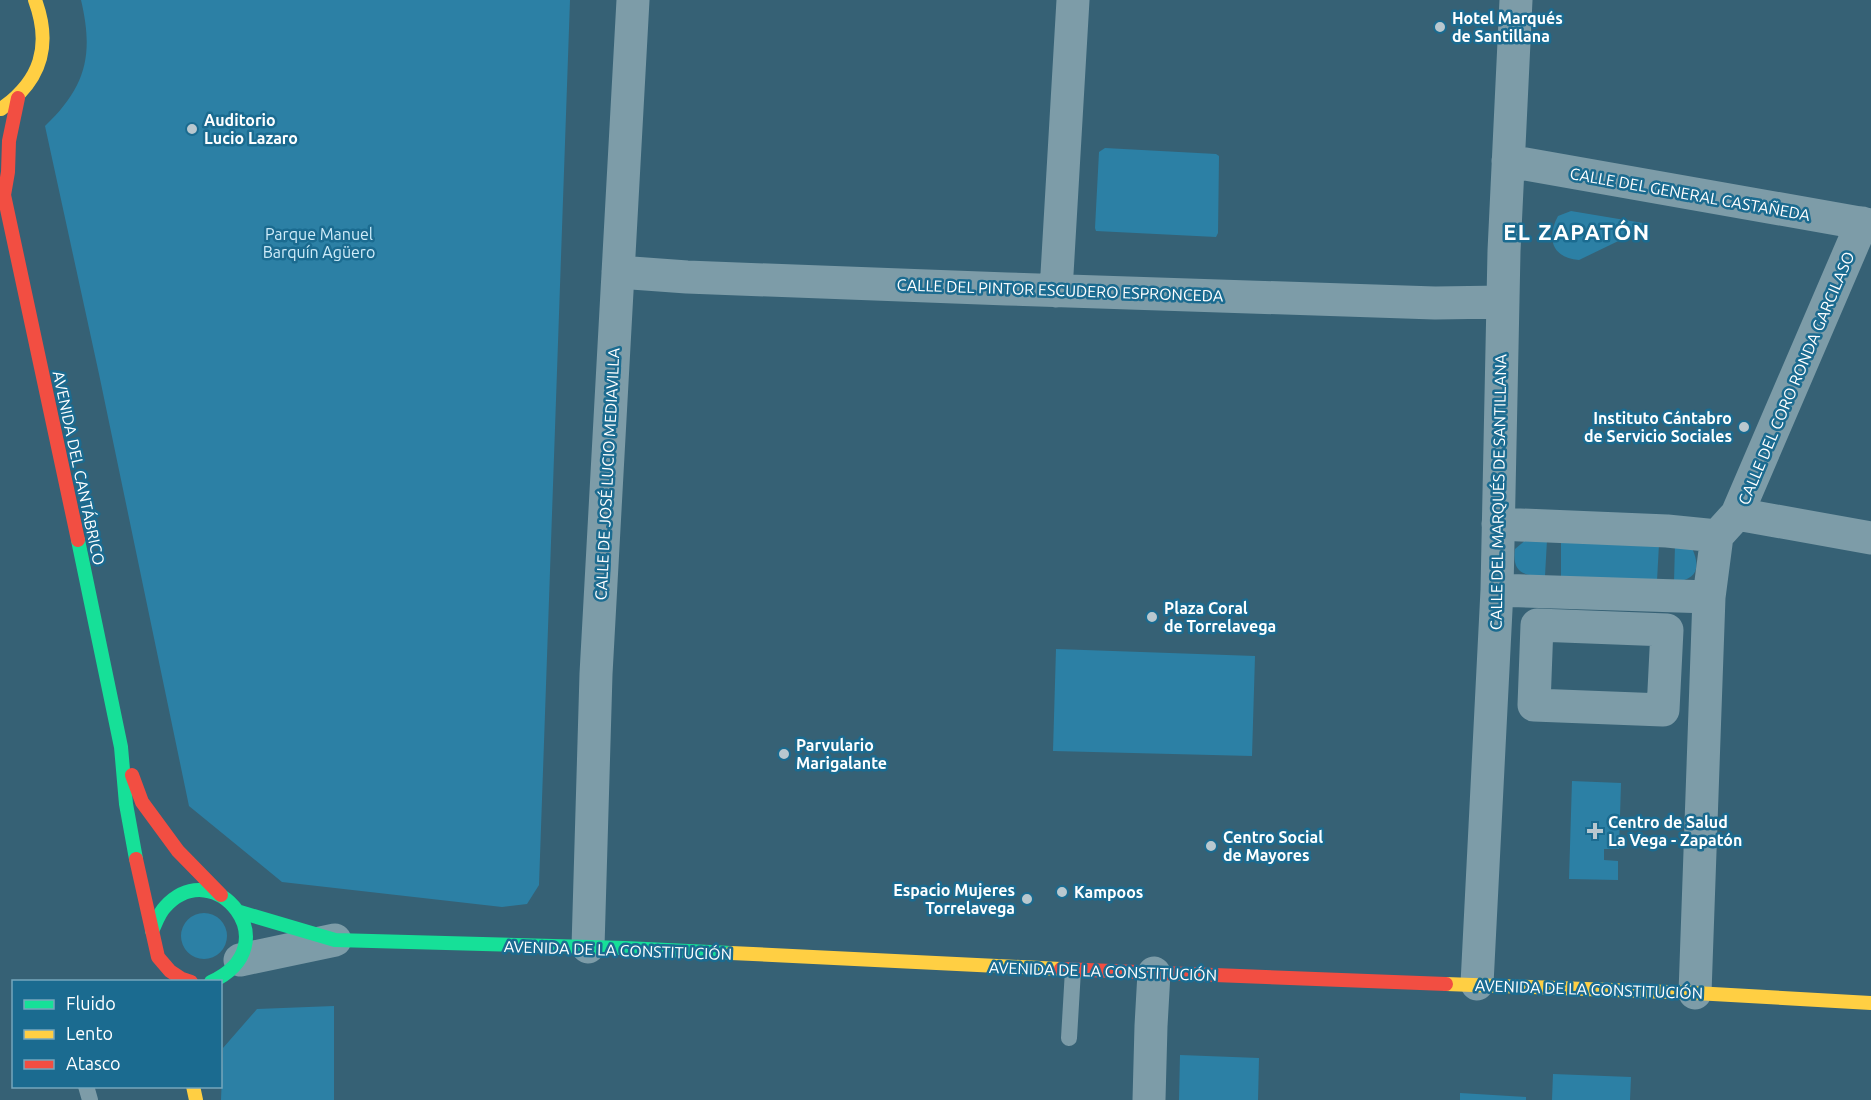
<svg xmlns="http://www.w3.org/2000/svg" width="1871" height="1100" viewBox="0 0 1871 1100" font-family="Ubuntu,sans-serif">
	<style>
		.green { fill: #2c80a5 }
		.lines { fill: none; stroke-linecap: round; stroke-linejoin: round }
		.lane { stroke: #7d9ca8; stroke-width: 16 }
		.street { stroke: #7d9ca8; stroke-width: 33 }
		.fast { stroke: #16e098; stroke-width: 14 }
		.slow { stroke: #ffcf43; stroke-width: 14 }
		.jam { stroke: #f24e42; stroke-width: 14 }
		.poi-dot { fill: #b9c8cf; stroke: #1b6b90; stroke-width: 2 }
		.labels { text-anchor: middle; dominant-baseline: central; stroke-width: 5; stroke-linejoin: round; paint-order: stroke }
		.poi-label { font-size: 16px; font-weight: bold; fill: #fff; stroke: #1b6b90; text-anchor: start }
		.street-label { font-size: 16px; fill: #fff; stroke: #1b6b90 }
		.park-label { font-size: 16px; fill: #d0edfa; stroke: #1b6b90 }
		.district-label { font-size: 22px; font-weight: bold; letter-spacing: 1.5px; fill: #fff; stroke: #1b6b90 }
	</style>
	<rect width="100%" height="100%" fill="#366175"/>
	<!-- green -->
	<path class="green" d="M 81,0 L 570,0 L 539,885 L 527,904 L 502,907 L 282,882 L 189,806 L 99,374 L 45,126 C 86,87 94,55 81,0 Z
		M 1105,148 L 1216,154 L 1219,156 L 1218,233 L 1216,237 L 1096,231 L 1095,228 L 1099,152 Z
		M 1571,211 L 1643,223 L 1637,232 L 1579,260 C 1552,258 1546,238 1558,216 Z
		M 1527,539 L 1547,540 L 1545,576 C 1523,576 1512,573 1515,549 Z
		M 1561,540 L 1659,544 L 1657,581 L 1561,577 Z
		M 1675,545 L 1692,548 C 1701,568 1697,580 1674,582 Z
		M 1056,649 L 1255,656 L 1252,756 L 1053,751 Z
		M 1572,781 L 1621,783 L 1619,849 L 1604,849 L 1604,860 L 1618,861 L 1618,880 L 1569,879 Z
		M181 936a23 23 0 1 1 46 0a23 23 0 1 1-46 0Z
		M 334,1006 L 334,1100 L 221,1100 L 223,1048 L 257,1009 Z
		M 1180,1055 L 1259,1058 L 1258,1100 L 1179,1100 Z
		M 1553,1074 L 1631,1077 L 1630,1100 L 1552,1100 Z
		M 1460,1093 L 1526,1097 L 1526,1100 L 1460,1100 Z"/>
	<g class="lines">
		<!-- lane -->
		<path class="lane" d="M 1069,1038 L 1073,970
			M 86,1086 L 90,1100"/>
		<!-- street -->
		<path class="street" d="M 1508,161 L 1871,225
			M 618,272 L 687,277 L 1007,289 L 1435,303 L 1503,302
			M 1056,291 L 1073,0
			M 1737,514 L 1871,538
			M 1498,524 L 1667,531 L 1717,536
			M 1497,590 L 1709,597
			M 1537,625 L 1667,630 L 1663,710 L 1534,705 Z
			M 588,947 L 596,674 L 633,0
			M 240,960 L 335,940
			M 1477,984 L 1497,590 L 1504,251 L 1516,0
			M 1695,993 L 1709,597 L 1717,536 L 1737,514 L 1862,223
			M 1149,1100 L 1151,1026 L 1154,973"/>
		<!-- fast -->
		<path class="fast" d="M 78,540 L 121,747 L 126,804 L 136,859
			M 240,912 L 335,940 L 625,948 L 731,953
			M 152,931 C 156,923 159,913 165,907 C 215,852 291,946 211,982"/>
		<!-- slow -->
		<path class="slow" d="M 1,109 C 41,81 52,46 35,0
			M 731,953 L 1061,969
			M 1446,984 L 1695,993 L 1871,1003
			M 193,1086 L 196,1100"/>
		<!-- jam -->
		<path class="jam" d="M 18,98 L 9,141 L 8,172 L 4,195 L 78,540
			M 132,775 L 142,802 L 178,851 L 221,895
			M 136,859 L 158,957 L 170,971 L 182,979 L 191,982
			M 1061,969 L 1446,984"/>
	</g>
	<!-- markers -->
	<g class="poi-dot">
		<circle cx="1440" cy="27" r="6"/>
		<circle cx="192" cy="129" r="6"/>
		<circle cx="1744" cy="427" r="6"/>
		<circle cx="1152" cy="617" r="6"/>
		<circle cx="784" cy="754" r="6"/>
		<path d="M1592 822h6v6h6v6h-6v6h-6v-6h-6v-6h6z"/>
		<circle cx="1211" cy="846" r="6"/>
		<circle cx="1062" cy="892" r="6"/>
		<circle cx="1027" cy="899" r="6"/>
	</g>
	<g class="labels">
		<!-- poi labels -->
		<g class="poi-label">
			<text x="1452" y="18">Hotel Marqués<tspan x="1452" dy="18">de Santillana</tspan></text>
			<text x="204" y="120">Auditorio<tspan x="204" dy="18">Lucio Lazaro</tspan></text>
			<text x="1732" y="418" text-anchor="end">Instituto Cántabro<tspan x="1732" dy="18">de Servicio Sociales</tspan></text>
			<text x="1164" y="608">Plaza Coral<tspan x="1164" dy="18">de Torrelavega</tspan></text>
			<text x="796" y="745">Parvulario<tspan x="796" dy="18">Marigalante</tspan></text>
			<text x="1608" y="822">Centro de Salud<tspan x="1608" dy="18">La Vega - Zapatón</tspan></text>
			<text x="1223" y="837">Centro Social<tspan x="1223" dy="18">de Mayores</tspan></text>
			<text x="1015" y="890" text-anchor="end">Espacio Mujeres<tspan x="1015" dy="18">Torrelavega</tspan></text>
			<text x="1074" y="892">Kampoos</text>
		</g>
		<!-- street labels -->
		<g class="street-label">
			<text transform="translate(1690 194) rotate(10)">CALLE DEL GENERAL CASTAÑEDA</text>
			<text transform="translate(1060 290) rotate(2)">CALLE DEL PINTOR ESCUDERO ESPRONCEDA</text>
			<text transform="translate(1796 378) rotate(-67)">CALLE DEL CORO RONDA GARCILASO</text>
			<text transform="translate(79 468) rotate(78)">AVENIDA DEL CANTÁBRICO</text>
			<text transform="translate(607 474) rotate(-87)">CALLE DE JOSÉ LUCIO MEDIAVILLA</text>
			<text transform="translate(1498 492) rotate(-89)">CALLE DEL MARQUÉS DE SANTILLANA</text>
			<text transform="translate(618 950) rotate(2)">AVENIDA DE LA CONSTITUCIÓN</text>
			<text transform="translate(1103 971) rotate(2)">AVENIDA DE LA CONSTITUCIÓN</text>
			<text transform="translate(1589 989) rotate(2)">AVENIDA DE LA CONSTITUCIÓN</text>
		</g>
		<!-- park labels -->
		<g class="park-label">
			<text x="319" y="234">Parque Manuel<tspan x="319" dy="18">Barquín Agüero</tspan></text>
		</g>
		<!-- district labels -->
		<g class="district-label">
			<text x="1577" y="231">EL ZAPATÓN</text>
		</g>
	</g>
	<!-- legend -->
	<rect x="12" y="980" width="210" height="108" fill="#1b6b90" stroke="#76a6bc" stroke-width="1.5"/>
	<rect x="24" y="1000" width="30" height="9" fill="#16e098" stroke="#76a6bc" stroke-width="1.5"/>
	<text x="66" y="1010" font-size="18" fill="#ffffff">Fluido</text>
	<rect x="24" y="1030" width="30" height="9" fill="#ffcf43" stroke="#76a6bc" stroke-width="1.5"/>
	<text x="66" y="1040" font-size="18" fill="#ffffff">Lento</text>
	<rect x="24" y="1060" width="30" height="9" fill="#f24e42" stroke="#76a6bc" stroke-width="1.5"/>
	<text x="66" y="1070" font-size="18" fill="#ffffff">Atasco</text>
</svg>
